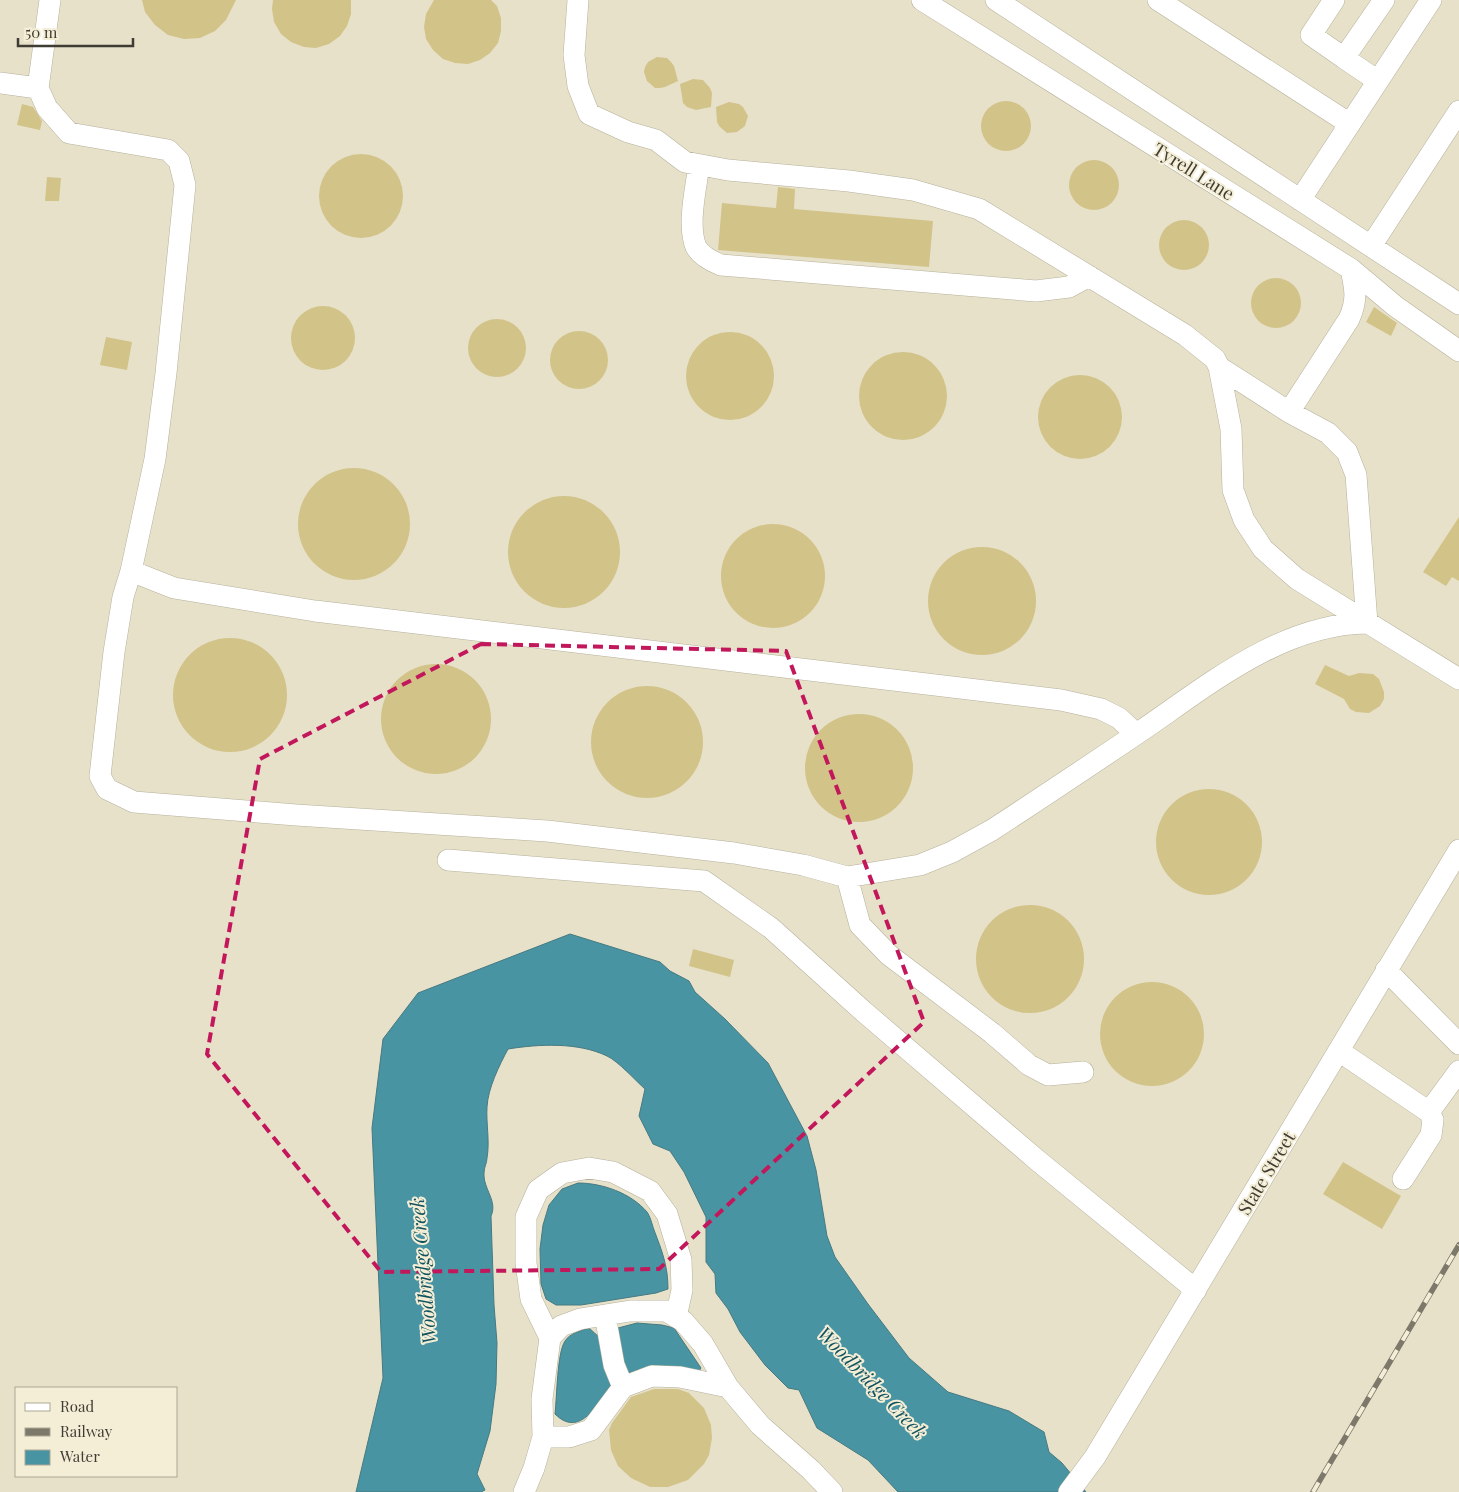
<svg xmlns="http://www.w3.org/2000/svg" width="1459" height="1492" viewBox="0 0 1459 1492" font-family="'Playfair Display',serif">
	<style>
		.water { fill: #4994a3; stroke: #467a81 }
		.building { fill: #d2c389 }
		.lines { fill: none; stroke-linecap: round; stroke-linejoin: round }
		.minor-casing { stroke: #b6b19b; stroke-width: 22 }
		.minor { stroke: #fff; stroke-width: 21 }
		.rail-casing { stroke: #7c786a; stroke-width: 5.5 }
		.rail { stroke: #f4eed7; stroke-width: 4; stroke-dasharray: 11; stroke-linecap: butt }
		.marked { fill: none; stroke: #c2185b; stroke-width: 4; stroke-dasharray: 10 6; stroke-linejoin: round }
		.labels { text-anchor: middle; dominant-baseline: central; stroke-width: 4; stroke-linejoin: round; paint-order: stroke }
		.street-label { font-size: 18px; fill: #3f3c33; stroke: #f4eed7 }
		.water-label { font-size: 19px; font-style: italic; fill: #10525d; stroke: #f4eed7 }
	</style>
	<rect width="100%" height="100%" fill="#e7e1ca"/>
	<!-- water -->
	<path class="water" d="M 570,934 L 660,962 L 670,971 L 689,981 L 695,992 L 725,1019 L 768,1063 L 807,1136 L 816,1170 L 827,1236 L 835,1257 L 868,1304 L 909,1358 L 948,1392 L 1009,1411 L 1044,1432 L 1049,1452 L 1062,1463 L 1086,1492 L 898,1492 L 868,1460 L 817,1428 L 799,1390 L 788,1388 L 765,1365 L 740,1332 L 728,1309 L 716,1293 L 715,1274 L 706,1262 L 706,1217 L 684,1172 L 670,1151 L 653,1144 L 639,1116 L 645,1089 C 636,1081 618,1061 607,1056 C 578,1042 539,1044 508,1049 C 499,1066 488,1088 487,1107 C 486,1124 490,1141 487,1158 C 487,1163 484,1167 484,1173 C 483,1189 498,1201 491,1216 L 494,1305 L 497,1343 L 496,1384 L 490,1431 L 477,1474 L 485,1490 L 481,1492 L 356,1492 L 383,1378 L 372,1128 L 383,1039 L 418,993 Z
		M 578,1183 C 602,1183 631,1193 647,1212 C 650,1216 652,1224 654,1230 C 662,1251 668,1266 668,1289 L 656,1293 L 581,1305 L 556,1305 L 546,1299 L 541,1284 L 540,1249 L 543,1225 L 549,1205 L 562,1189 Z
		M 637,1323 L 662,1325 L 674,1328 L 701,1368 L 697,1374 L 652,1367 L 638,1370 L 624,1376 L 618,1328 Z
		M 589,1328 L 600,1338 L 611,1385 C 598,1403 580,1439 555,1414 C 557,1397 557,1353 565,1341 C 570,1333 581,1331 589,1328 Z"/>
	<!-- building -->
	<path class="building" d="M 142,0 L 236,0 L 226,20 L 215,31 L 200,38 L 184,39 L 168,35 L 155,25 L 145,12 Z
		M 273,0 L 351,0 L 351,14 L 347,26 L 340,36 L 329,44 L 316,48 L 304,47 L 291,42 L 281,34 L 274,22 L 272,9 Z
		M 434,0 L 491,0 L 497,6 L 501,18 L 501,31 L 498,43 L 490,53 L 480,60 L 468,64 L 455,63 L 443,59 L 433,50 L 426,39 L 424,27 L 426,14 Z
		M 657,57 L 667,58 L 671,62 L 674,66 L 678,81 L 665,87 L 660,88 L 655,88 L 647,81 L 644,72 L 645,67 L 648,62 Z
		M 693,79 L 703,80 L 710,88 L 712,93 L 711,107 L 696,110 L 687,107 L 683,103 L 680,84 Z
		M981 126a25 25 0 1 1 50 0a25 25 0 1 1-50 0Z
		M 729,102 L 739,104 L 743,107 L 748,116 L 745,126 L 737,132 L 727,133 L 719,126 L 717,122 L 716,107 Z
		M 22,104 L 33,107 L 42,121 L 40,130 L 17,125 Z
		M319 196a42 42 0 1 1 84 0a42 42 0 1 1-84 0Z
		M1069 185a25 25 0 1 1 50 0a25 25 0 1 1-50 0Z
		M 47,177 L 61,178 L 59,201 L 45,201 Z
		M 778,187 L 795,189 L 794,209 L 933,221 L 929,267 L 718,250 L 722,203 L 776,208 Z
		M1159 245a25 25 0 1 1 50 0a25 25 0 1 1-50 0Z
		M1251 303a25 25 0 1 1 50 0a25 25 0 1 1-50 0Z
		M291 338a32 32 0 1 1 64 0a32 32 0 1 1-64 0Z
		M 1374,307 L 1397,323 L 1391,336 L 1366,322 Z
		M468 348a29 29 0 1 1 58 0a29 29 0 1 1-58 0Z
		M550 360a29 29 0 1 1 58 0a29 29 0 1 1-58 0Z
		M686 376a44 44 0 1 1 88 0a44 44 0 1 1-88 0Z
		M 106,337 L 132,342 L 127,370 L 100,365 Z
		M859 396a44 44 0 1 1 88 0a44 44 0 1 1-88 0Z
		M1038 417a42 42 0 1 1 84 0a42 42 0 1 1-84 0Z
		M298 524a56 56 0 1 1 112 0a56 56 0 1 1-112 0Z
		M508 552a56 56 0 1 1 112 0a56 56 0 1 1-112 0Z
		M 1459,517 L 1459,581 L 1452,577 L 1446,586 L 1423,572 Z
		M721 576a52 52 0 1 1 104 0a52 52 0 1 1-104 0Z
		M928 601a54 54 0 1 1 108 0a54 54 0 1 1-108 0Z
		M173 695a57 57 0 1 1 114 0a57 57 0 1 1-114 0Z
		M381 719a55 55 0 1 1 110 0a55 55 0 1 1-110 0Z
		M 1325,665 L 1349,676 L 1359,673 L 1373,674 L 1379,679 L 1384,692 L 1384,699 L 1380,706 L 1369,713 L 1356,712 L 1350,709 L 1344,699 L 1315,684 Z
		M591 742a56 56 0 1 1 112 0a56 56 0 1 1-112 0Z
		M805 768a54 54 0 1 1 108 0a54 54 0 1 1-108 0Z
		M1156 842a53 53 0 1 1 106 0a53 53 0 1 1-106 0Z
		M976 959a54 54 0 1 1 108 0a54 54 0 1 1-108 0Z
		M 693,949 L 734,960 L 730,977 L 689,966 Z
		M1100 1034a52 52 0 1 1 104 0a52 52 0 1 1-104 0Z
		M 1343,1162 L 1401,1196 L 1382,1229 L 1323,1194 Z
		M 654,1389 L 678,1389 L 689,1393 L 704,1408 L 711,1425 L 712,1438 L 709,1455 L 704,1464 L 688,1480 L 668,1487 L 650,1487 L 631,1478 L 618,1466 L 611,1450 L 609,1430 L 612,1423 L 631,1397 Z"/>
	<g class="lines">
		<defs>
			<path id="minor" d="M 50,0 L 38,88 L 47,108 L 69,133 L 168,150 L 179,161 L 185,185 L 166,373 L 155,459 L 131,571 L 123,597 L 114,652 L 100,776 L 107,789 L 134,802 L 296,815 L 547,831 L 734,853 L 803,865 L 847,877 L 920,865 L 952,852 L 992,830 C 1041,798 1089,766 1138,733 C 1206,687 1280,624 1367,623 L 1356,475 L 1347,452 L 1328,433 L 1289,412 L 1219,367
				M 578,0 L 574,55 L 578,86 L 589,114 L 628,132 L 656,140 L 685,162 L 728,170 L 849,181 L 913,190 L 979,209 L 1185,335 L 1215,359 L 1219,367 L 1231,429 L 1233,490 L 1244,520 L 1263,549 L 1297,579 L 1459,679
				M 922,0 L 1351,269 L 1395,306 L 1459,351
				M 996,0 L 1459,304
				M 1158,0 L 1350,124
				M 1334,0 L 1311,35 L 1344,58 L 1384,0
				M 1344,58 L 1378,81
				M 0,83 L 38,88
				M 699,165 C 696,188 687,225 696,247 C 701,256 711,261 721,265 L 1036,291 L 1069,287 L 1089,276
				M 1300,200 L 1431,0
				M 1371,246 L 1459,111
				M 1289,412 L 1349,319 C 1358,299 1355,289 1351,269
				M 131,571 L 174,588 L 315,611 L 1061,700 L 1101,709 L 1119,718 L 1136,734
				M 448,860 L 704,881 L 771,928 L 863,1011 L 1037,1160 L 1196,1290
				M 847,877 L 860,925 L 889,955 L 992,1033 L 1029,1065 L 1048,1075 L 1083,1072
				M 1386,970 L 1459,1044
				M 1339,1051 L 1429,1112 L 1433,1120 L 1431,1135 L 1403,1179
				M 1429,1112 L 1459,1071
				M 605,1315 L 614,1365 L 623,1387
				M 550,1338 L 531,1299 L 526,1263 L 526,1217 L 538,1190 L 562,1173 L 589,1168 L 613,1172 L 650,1191 L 667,1214 L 681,1260 L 682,1290 L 676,1317
				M 543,1437 L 569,1437 L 591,1430 L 623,1387 L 652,1376 L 680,1377 L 728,1387
				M 524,1492 L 534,1468 L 543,1437 L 542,1399 L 550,1338 L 561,1326 L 580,1319 L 630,1311 L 666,1311 L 683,1321 L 703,1344 L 728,1387 L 760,1425 L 811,1470 L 832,1492
				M 1069,1492 L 1095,1457 L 1459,850"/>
		</defs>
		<!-- minor casing -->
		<use href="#minor" class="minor-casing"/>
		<!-- minor -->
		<use href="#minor" class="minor"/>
		<defs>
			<path id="rail" d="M 1313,1492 L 1459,1245"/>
		</defs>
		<!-- rail casing -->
		<use href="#rail" class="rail-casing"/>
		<!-- rail -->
		<use href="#rail" class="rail"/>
	</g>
	<!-- marked area -->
	<path class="marked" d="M 481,644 L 786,651 L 924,1022 L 659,1269 L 381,1272 L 207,1054 L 260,759 Z"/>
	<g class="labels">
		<!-- street labels -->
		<g class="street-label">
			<text transform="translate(1194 171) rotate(32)">Tyrell Lane</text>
			<text transform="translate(1266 1173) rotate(-59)">State Street</text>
		</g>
		<!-- water labels -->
		<g class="water-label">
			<text transform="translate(422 1271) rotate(-95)">Woodbridge Creek</text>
			<text transform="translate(873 1382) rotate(46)">Woodbridge Creek</text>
		</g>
	</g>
	<!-- legend -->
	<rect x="15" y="1387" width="162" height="90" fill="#f4eed7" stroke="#aca795"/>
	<rect x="25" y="1403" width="25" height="8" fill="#ffffff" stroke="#aca795"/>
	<text x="60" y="1412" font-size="15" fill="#3f3c33">Road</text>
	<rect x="25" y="1428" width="25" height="8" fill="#7c786a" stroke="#aca795"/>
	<text x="60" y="1437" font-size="15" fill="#3f3c33">Railway</text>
	<rect x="25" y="1450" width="25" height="15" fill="#4994a3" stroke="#aca795"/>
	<text x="60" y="1462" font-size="15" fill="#3f3c33">Water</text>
	<!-- scale -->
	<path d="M18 38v8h115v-8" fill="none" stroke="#3f3c33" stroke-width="2.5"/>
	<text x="25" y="38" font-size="15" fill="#3f3c33" stroke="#f4eed7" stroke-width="4" paint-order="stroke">50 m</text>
</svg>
